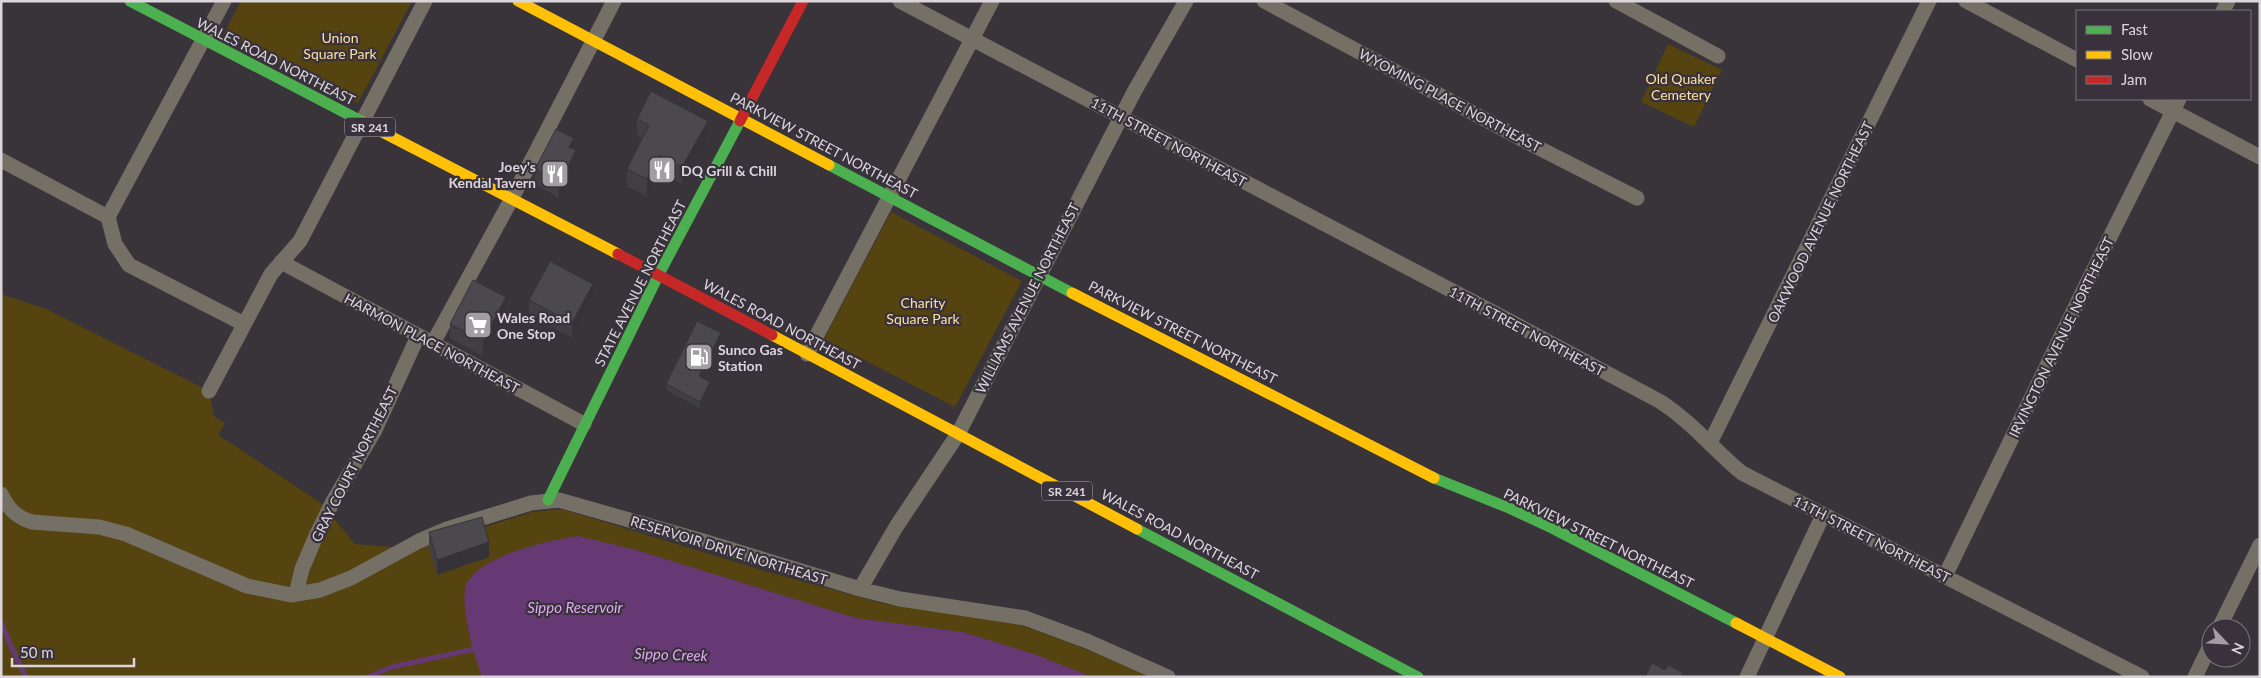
<svg xmlns="http://www.w3.org/2000/svg" width="2261" height="678" viewBox="0 0 2261 678" font-family="Lato,sans-serif">
	<style>
		.green { fill: #554310 }
		.water { fill: #663975 }
		.lines { fill: none; stroke-linecap: round; stroke-linejoin: round }
		.stream { stroke: #663975; stroke-width: 5 }
		.street { stroke: #747066; stroke-width: 15 }
		.fast { stroke: #4caf50; stroke-width: 11 }
		.slow { stroke: #ffc107; stroke-width: 11 }
		.jam { stroke: #c62828; stroke-width: 11 }
		.wall { fill: #413f43 }
		.shaded-wall { fill: #353337 }
		.building { fill: #4c494e; stroke: #353337 }
		.labels { text-anchor: middle; dominant-baseline: central; stroke-width: 4.5; stroke-linejoin: round; paint-order: stroke }
		.shield { fill: #39323c; stroke: #aaa5ac; stroke-width: 1 }
		.shield-label { font-size: 12px; font-weight: bold; fill: #dbd6dc }
		.park-label { font-size: 14px; fill: #fce09e; stroke: #39323c }
		.street-label { font-size: 14px; fill: #dbd6dc; stroke: #39323c }
		.poi-label { font-size: 14px; font-weight: bold; fill: #dbd6dc; stroke: #39323c; text-anchor: start }
		.water-label { font-size: 15px; font-style: italic; fill: #e1a9f3; stroke: #39323c }
	</style>
	<rect width="100%" height="100%" fill="#38343a"/>
	<!-- green -->
	<path class="green" d="M 241,1 L 412,1 L 358,103 L 224,33 Z
		M 1668,44 L 1722,70 L 1694,127 L 1641,102 Z
		M 891,212 L 1022,281 L 955,407 L 824,339 Z
		M 1,294 L 46,309 L 209,391 L 214,416 L 225,423 L 218,435 L 321,503 L 355,544 L 416,549 L 532,512 L 562,509 L 768,572 L 885,604 L 977,616 L 1015,623 L 1076,645 L 1150,677 L 1,677 Z"/>
	<!-- water -->
	<path class="water" d="M 578,536 L 636,550 L 856,618 L 962,632 L 1034,654 L 1092,677 L 482,677 C 474,654 462,614 465,590 C 470,557 551,540 578,536 Z"/>
	<g class="lines">
		<!-- stream -->
		<path class="stream" d="M 1,622 L 9,642 L 26,677
			M 368,677 L 392,667 L 479,648"/>
		<!-- street -->
		<path class="street" d="M 900,1 L 1502,317 L 1661,402 C 1693,423 1713,449 1742,473 L 2142,677
			M 1264,1 L 1529,143 L 1637,198
			M 1616,1 L 1718,56
			M 1966,1 L 2077,60
			M 2223,11 L 2228,1
			M 2150,99 L 2260,157
			M 1,160 L 108,217
			M 108,217 L 224,1
			M 108,217 L 115,244 L 129,265 L 244,324
			M 281,262 L 584,424
			M 433,343 L 511,200 L 614,1
			M 807,354 L 992,1
			M 209,391 L 271,274 L 300,241 L 425,1
			M 1710,443 L 1929,1
			M 1,494 C 8,509 17,518 32,522 L 99,527 L 126,534 L 247,586 L 291,595 L 320,590 L 351,578 L 419,541 L 447,529 L 531,503 L 559,500 L 703,541 L 860,589 L 900,599 L 1025,618 L 1087,641 L 1168,677
			M 1945,576 L 2086,285 L 2179,99
			M 860,589 L 896,527 L 958,434 L 1134,92 L 1186,1
			M 296,594 L 302,569 L 316,536 L 332,503 L 375,430 L 418,336
			M 2219,628 L 2260,545
			M 1747,677 L 1823,515
			M 2195,677 L 2211,644"/>
		<!-- fast -->
		<path class="fast" d="M 130,1 L 363,122
			M 829,165 L 1072,293
			M 1434,478 L 1509,508 L 1552,528 L 1736,623
			M 548,500 L 658,276 L 740,121
			M 1137,529 L 1418,677"/>
		<!-- slow -->
		<path class="slow" d="M 518,1 L 829,165
			M 363,122 L 618,254
			M 1072,293 L 1434,478
			M 772,335 L 1137,529
			M 1736,623 L 1840,677"/>
		<!-- jam -->
		<path class="jam" d="M 740,121 L 803,1
			M 618,254 L 772,335"/>
	</g>
	<!-- wall -->
	<path class="wall" d="M 637,119 L 708,138 L 682,184 L 660,172 L 647,197 L 627,186 L 627,169 L 642,139 L 637,136 Z
		M 574,149 L 576,165 L 559,198 L 535,184 L 535,169 Z
		M 593,299 L 572,338 L 529,314 L 529,300 Z
		M 506,312 L 483,356 L 450,338 L 450,324 Z
		M 721,340 L 702,378 L 710,389 L 700,408 L 666,390 L 666,384 Z
		M 429,532 L 489,557 L 437,575 L 429,547 Z"/>
	<!-- shaded-wall -->
	<path class="shaded-wall" d="M 708,121 L 708,138 L 682,184 L 682,167 Z
		M 574,138 L 574,153 L 569,147 Z
		M 576,150 L 576,165 L 559,198 L 559,184 Z
		M 660,155 L 660,172 L 647,197 L 647,179 Z
		M 593,284 L 593,299 L 572,338 L 572,323 Z
		M 506,297 L 506,312 L 483,356 L 483,341 Z
		M 721,333 L 721,340 L 699,383 L 699,376 Z
		M 710,382 L 710,389 L 700,408 L 700,402 Z
		M 489,542 L 489,557 L 437,575 L 437,560 Z"/>
	<!-- building -->
	<path class="building" d="M 651,91 L 708,121 L 682,167 L 660,155 L 647,179 L 627,169 L 649,125 L 637,119 Z
		M 556,129 L 574,138 L 569,147 L 576,150 L 559,184 L 535,169 Z
		M 550,261 L 593,284 L 572,323 L 529,300 Z
		M 473,280 L 506,297 L 483,341 L 450,324 Z
		M 697,321 L 721,333 L 699,376 L 710,382 L 700,402 L 666,384 Z
		M 482,517 L 489,542 L 437,560 L 429,532 Z
		M 1652,663 L 1665,670 L 1668,665 L 1683,673 L 1680,677 L 1645,677 Z"/>
	<!-- icons -->
	<defs>
		<symbol id="restaurant-square" viewBox="-11 -11 22 22"><rect x="-9" y="-9" width="18" height="18" rx="4" fill="#a29da3" stroke="#39323c"/><path d="M-5-6h1v4h1v-4h1v4h1v-4h1v5L-1.5 .5V6h-2V.5L-5-1ZM5-6V6H3V1.5H1.5Q1.5-4 5-6Z" fill="#fff"/></symbol>
		<symbol id="supermarket-square" viewBox="-11 -11 22 22"><rect x="-9" y="-9" width="18" height="18" rx="4" fill="#a29da3" stroke="#39323c"/><path d="M-6-5.5h2.5l.6 2H6L4.5 2H-2.5L-4.4-4H-6ZM-1.5 3.2a1.3 1.3 0 1 0 .1 0ZM3 3.2a1.3 1.3 0 1 0 .1 0Z" fill="#fff"/></symbol>
		<symbol id="fuel-square" viewBox="-11 -11 22 22"><rect x="-9" y="-9" width="18" height="18" rx="4" fill="#a29da3" stroke="#39323c"/><path d="M-5.5-6h7V0h2V4h1.3V-2.5L3-4.5l.8-.8L6-3V5H2.5V1h-1V6h-7ZM-4.2-4.7v3.2H.2V-4.7Z" fill="#fff"/></symbol>
	</defs>
	<g fill-rule="evenodd">
		<use href="#restaurant-square" x="646" y="154" width="32" height="32"/>
		<use href="#restaurant-square" x="539" y="158" width="32" height="32"/>
		<use href="#supermarket-square" x="462" y="309" width="32" height="32"/>
		<use href="#fuel-square" x="683" y="341" width="32" height="32"/>
	</g>
	<g class="labels">
		<!-- shield labels -->
		<g class="shield">
			<rect x="345" y="117.5" width="50" height="19" rx="4"/>
			<rect x="1042" y="481.5" width="50" height="19" rx="4"/>
		</g>
		<g class="shield-label">
			<text x="370" y="127">SR 241</text>
			<text x="1067" y="491">SR 241</text>
		</g>
		<!-- park labels -->
		<g class="park-label">
			<text x="340" y="37">Union<tspan x="340" dy="16">Square Park</tspan></text>
			<text x="1681" y="78">Old Quaker<tspan x="1681" dy="16">Cemetery</tspan></text>
			<text x="923" y="302">Charity<tspan x="923" dy="16">Square Park</tspan></text>
		</g>
		<!-- street labels -->
		<g class="street-label">
			<text transform="translate(276 61) rotate(27)">WALES ROAD NORTHEAST</text>
			<text transform="translate(1450 100) rotate(28)">WYOMING PLACE NORTHEAST</text>
			<text transform="translate(1169 142) rotate(28)">11TH STREET NORTHEAST</text>
			<text transform="translate(824 145) rotate(28)">PARKVIEW STREET NORTHEAST</text>
			<text transform="translate(1820 222) rotate(-64)">OAKWOOD AVENUE NORTHEAST</text>
			<text transform="translate(640 283) rotate(-63)">STATE AVENUE NORTHEAST</text>
			<text transform="translate(1027 298) rotate(-63)">WILLIAMS AVENUE NORTHEAST</text>
			<text transform="translate(782 324) rotate(28)">WALES ROAD NORTHEAST</text>
			<text transform="translate(1527 331) rotate(28)">11TH STREET NORTHEAST</text>
			<text transform="translate(1183 332) rotate(27)">PARKVIEW STREET NORTHEAST</text>
			<text transform="translate(2061 337) rotate(-64)">IRVINGTON AVENUE NORTHEAST</text>
			<text transform="translate(432 343) rotate(28)">HARMON PLACE NORTHEAST</text>
			<text transform="translate(354 464) rotate(-63)">GRAY COURT NORTHEAST</text>
			<text transform="translate(1180 534) rotate(28)">WALES ROAD NORTHEAST</text>
			<text transform="translate(1599 538) rotate(26)">PARKVIEW STREET NORTHEAST</text>
			<text transform="translate(1872 539) rotate(27)">11TH STREET NORTHEAST</text>
			<text transform="translate(729 550) rotate(17)">RESERVOIR DRIVE NORTHEAST</text>
		</g>
		<!-- poi labels -->
		<g class="poi-label">
			<text x="536" y="166" text-anchor="end">Joey's<tspan x="536" dy="16">Kendal Tavern</tspan></text>
			<text x="681" y="170">DQ Grill &amp; Chill</text>
			<text x="497" y="317">Wales Road<tspan x="497" dy="16">One Stop</tspan></text>
			<text x="718" y="349">Sunco Gas<tspan x="718" dy="16">Station</tspan></text>
		</g>
		<!-- water labels -->
		<g class="water-label">
			<text x="575" y="607">Sippo Reservoir</text>
			<text transform="translate(671 654) rotate(2)">Sippo Creek</text>
		</g>
	</g>
	<!-- border -->
	<rect width="2261" height="678" fill="none" stroke="#dbd6dc" stroke-width="5"/>
	<!-- legend -->
	<rect x="2076" y="10" width="175" height="90" fill="#39323c" stroke="#7a747c"/>
	<rect x="2086" y="26" width="25" height="8" fill="#4caf50" stroke="#7a747c"/>
	<text x="2121" y="35" font-size="15" fill="#dbd6dc">Fast</text>
	<rect x="2086" y="51" width="25" height="8" fill="#ffc107" stroke="#7a747c"/>
	<text x="2121" y="60" font-size="15" fill="#dbd6dc">Slow</text>
	<rect x="2086" y="76" width="25" height="8" fill="#c62828" stroke="#7a747c"/>
	<text x="2121" y="85" font-size="15" fill="#dbd6dc">Jam</text>
	<!-- north arrow -->
	<g transform="translate(2226 643) rotate(115)"><circle r="24" fill="#39323c" stroke="#7a747c"/>
	<path d="M0-4L9 19L0 12L-9 19Z" fill="#a29da3"/>
	<text y="-8" font-size="14" font-weight="bold" text-anchor="middle" fill="#dbd6dc">N</text>
	</g>
	<!-- scale -->
	<path d="M12 658v8h122v-8" fill="none" stroke="#dbd6dc" stroke-width="2.5"/>
	<text x="20" y="658" font-size="15" fill="#dbd6dc" stroke="#39323c" stroke-width="4" paint-order="stroke">50 m</text>
</svg>
